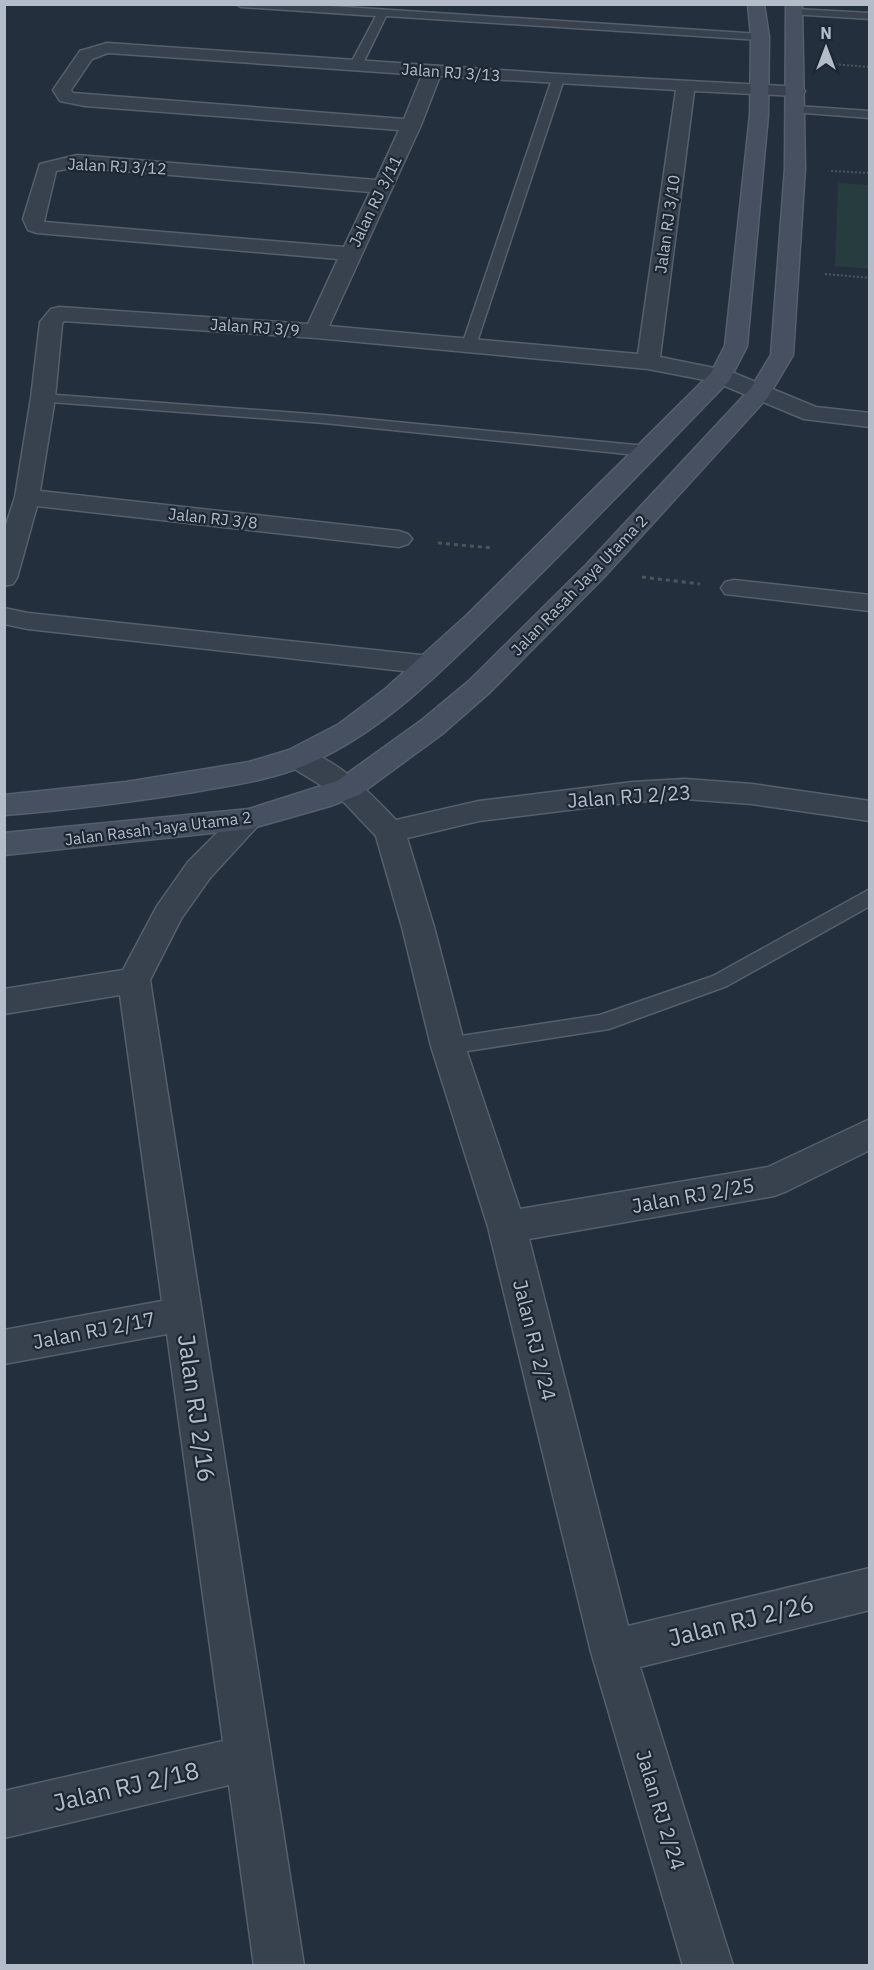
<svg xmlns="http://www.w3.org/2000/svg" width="874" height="1970" viewBox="0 0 874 1970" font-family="'IBM Plex Sans',sans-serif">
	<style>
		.green { fill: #263c3f }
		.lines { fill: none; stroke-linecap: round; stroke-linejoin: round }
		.lane-casing { stroke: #565f6c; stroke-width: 3 }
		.street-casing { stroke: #565f6c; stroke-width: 3 }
		.secondary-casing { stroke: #565f6c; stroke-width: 3 }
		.path-far1 { stroke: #44595c; stroke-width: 2; stroke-dasharray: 2 2; stroke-linecap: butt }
		.path { stroke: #44595c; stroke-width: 3; stroke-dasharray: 4 4; stroke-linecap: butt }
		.lane { fill: #38414e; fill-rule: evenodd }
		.street { fill: #38414e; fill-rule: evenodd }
		.secondary { fill: #465061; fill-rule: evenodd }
		.labels { text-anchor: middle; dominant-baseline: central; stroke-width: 4.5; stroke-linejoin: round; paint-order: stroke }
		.far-street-label { font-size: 16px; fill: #b4bcc9; stroke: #1d2633 }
		.street-label { font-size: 20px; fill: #b4bcc9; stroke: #1d2633 }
		.near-street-label { font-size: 24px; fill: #b4bcc9; stroke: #1d2633 }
	</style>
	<rect width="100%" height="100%" fill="#242f3e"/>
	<!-- green -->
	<path class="green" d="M 838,183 L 869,185 L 869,269 L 835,266 Z"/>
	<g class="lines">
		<defs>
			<path id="lane" d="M 236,4 L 299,4 L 760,34 L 765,37 L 760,40 L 386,16 L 362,65 L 356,68 L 350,65 L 376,16 L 241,7 Z
				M 795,9 L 870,13 L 870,19 L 791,14 L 790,12 Z
				M 558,76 L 564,79 L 476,345 L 469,349 L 464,348 L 462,345 L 552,79 Z
				M 796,106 L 870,111 L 870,118 L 792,112 L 790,110 Z
				M 43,394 L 324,415 L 646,446 L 654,451 L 646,456 L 324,423 L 38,401 L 36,398 Z
				M 870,889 L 870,906 L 727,986 L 609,1029 L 448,1054 L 440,1052 L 437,1046 L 440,1040 L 448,1038 L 600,1015 L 713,976 Z"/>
			<path id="street" d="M 107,43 L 558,74 L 802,87 L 805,91 L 802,95 L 796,96 L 694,91 L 660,357 L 729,371 L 816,407 L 870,413 L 870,427 L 804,419 L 715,382 L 648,369 L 316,338 L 64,321 L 62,324 L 55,398 L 40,491 L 399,531 L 408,534 L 412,539 L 408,544 L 399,547 L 37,506 L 17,578 L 13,584 L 4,586 L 4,531 L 15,497 L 31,398 L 40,322 L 51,309 L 59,307 L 308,324 L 338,259 L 37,233 L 28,230 L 23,219 L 40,164 L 77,155 L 376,180 L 399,130 L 85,106 L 60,101 L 53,90 L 80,51 ZM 108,53 L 422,75 L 404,119 L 73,93 L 71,90 L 92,59 ZM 440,76 L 676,90 L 638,354 L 329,326 L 421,125 ZM 77,167 L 370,192 L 344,247 L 44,222 L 56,171 Z
				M 734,580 L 870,595 L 870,611 L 725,594 L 721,588 L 725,582 Z
				M 4,608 L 28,613 L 430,656 L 440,659 L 444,665 L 440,671 L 430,674 L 28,629 L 4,624 Z
				M 298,748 C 338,759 368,791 396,820 L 479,801 L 633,782 L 685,779 L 752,784 L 870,801 L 870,821 L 752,804 L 685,799 L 633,802 L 479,821 L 407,838 L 434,927 L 465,1046 L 520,1209 L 768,1167 L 870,1119 L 870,1150 L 787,1191 L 774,1196 L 529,1239 L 628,1626 L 870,1568 L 870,1610 L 640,1667 L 733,1966 L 683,1966 L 591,1652 L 488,1227 L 431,1046 L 402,927 L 376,836 L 337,795 L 288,765 L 283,758 L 288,751 Z
				M 249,809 L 260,812 L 264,819 L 210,878 L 181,919 L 150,980 L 304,1966 L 254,1966 L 229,1785 L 4,1838 L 4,1791 L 223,1741 L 167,1334 L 4,1364 L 4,1330 L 162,1301 L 120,995 L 4,1014 L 4,989 L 123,970 L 157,906 L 188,862 L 238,812 Z"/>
			<path id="secondary" d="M 748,4 L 764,4 L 769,37 L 768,115 L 747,346 L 729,381 C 653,459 578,538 500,614 C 442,670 383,732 308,764 C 272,780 232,785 194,792 C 131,802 68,810 4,815 L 4,795 L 126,782 L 249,762 L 289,750 L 339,724 L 384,690 L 468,614 L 711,373 L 725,346 L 750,115 L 751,37 Z
				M 786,4 L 802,4 L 805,168 L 793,355 L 768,397 L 604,577 L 489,693 L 442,734 L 359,795 L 330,806 L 249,829 L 4,855 L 4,833 L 249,809 L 337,781 L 422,720 L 469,681 L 586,565 L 751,388 L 771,355 L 785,168 Z"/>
		</defs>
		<!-- lane casing -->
		<use href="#lane" class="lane-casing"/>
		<!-- street casing -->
		<use href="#street" class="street-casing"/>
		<!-- secondary casing -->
		<use href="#secondary" class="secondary-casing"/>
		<!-- path-far1 -->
		<path class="path-far1" d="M 831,64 L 870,67
			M 831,171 L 870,173
			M 825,274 L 870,278"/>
		<!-- path -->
		<path class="path" d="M 438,543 L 493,548
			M 642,577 L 700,584"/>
		<!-- lane -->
		<use href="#lane" class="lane"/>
		<!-- street -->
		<use href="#street" class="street"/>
		<!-- secondary -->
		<use href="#secondary" class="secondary"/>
	</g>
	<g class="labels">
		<!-- far-street labels -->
		<g class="far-street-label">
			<text transform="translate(451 72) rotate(4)">Jalan RJ 3/13</text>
			<text transform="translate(117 166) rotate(3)">Jalan RJ 3/12</text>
			<text transform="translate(375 201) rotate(-64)">Jalan RJ 3/11</text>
			<text transform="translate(667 224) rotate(-82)">Jalan RJ 3/10</text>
			<text transform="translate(255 327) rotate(4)">Jalan RJ 3/9</text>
			<text transform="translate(213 518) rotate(6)">Jalan RJ 3/8</text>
			<text transform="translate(579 585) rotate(-46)">Jalan Rasah Jaya Utama 2</text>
			<text transform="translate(158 828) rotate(-7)">Jalan Rasah Jaya Utama 2</text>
		</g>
		<!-- street labels -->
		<g class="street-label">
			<text transform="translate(629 796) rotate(-4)">Jalan RJ 2/23</text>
			<text transform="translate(693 1195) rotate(-10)">Jalan RJ 2/25</text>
			<text transform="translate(94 1330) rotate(-11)">Jalan RJ 2/17</text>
			<text transform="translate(535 1340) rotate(76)">Jalan RJ 2/24</text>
			<text transform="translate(661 1810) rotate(73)">Jalan RJ 2/24</text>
		</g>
		<!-- near-street labels -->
		<g class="near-street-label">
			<text transform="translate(197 1408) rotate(82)">Jalan RJ 2/16</text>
			<text transform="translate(741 1620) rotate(-14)">Jalan RJ 2/26</text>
			<text transform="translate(126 1786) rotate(-13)">Jalan RJ 2/18</text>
		</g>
	</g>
	<!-- border -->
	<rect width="874" height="1970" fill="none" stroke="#b4bcc9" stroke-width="12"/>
	<!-- north arrow -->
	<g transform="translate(826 48)" stroke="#1d2633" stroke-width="4.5" paint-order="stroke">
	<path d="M0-4.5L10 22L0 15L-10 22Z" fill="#b4bcc9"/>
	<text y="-9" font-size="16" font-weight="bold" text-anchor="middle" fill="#b4bcc9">N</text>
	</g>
</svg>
